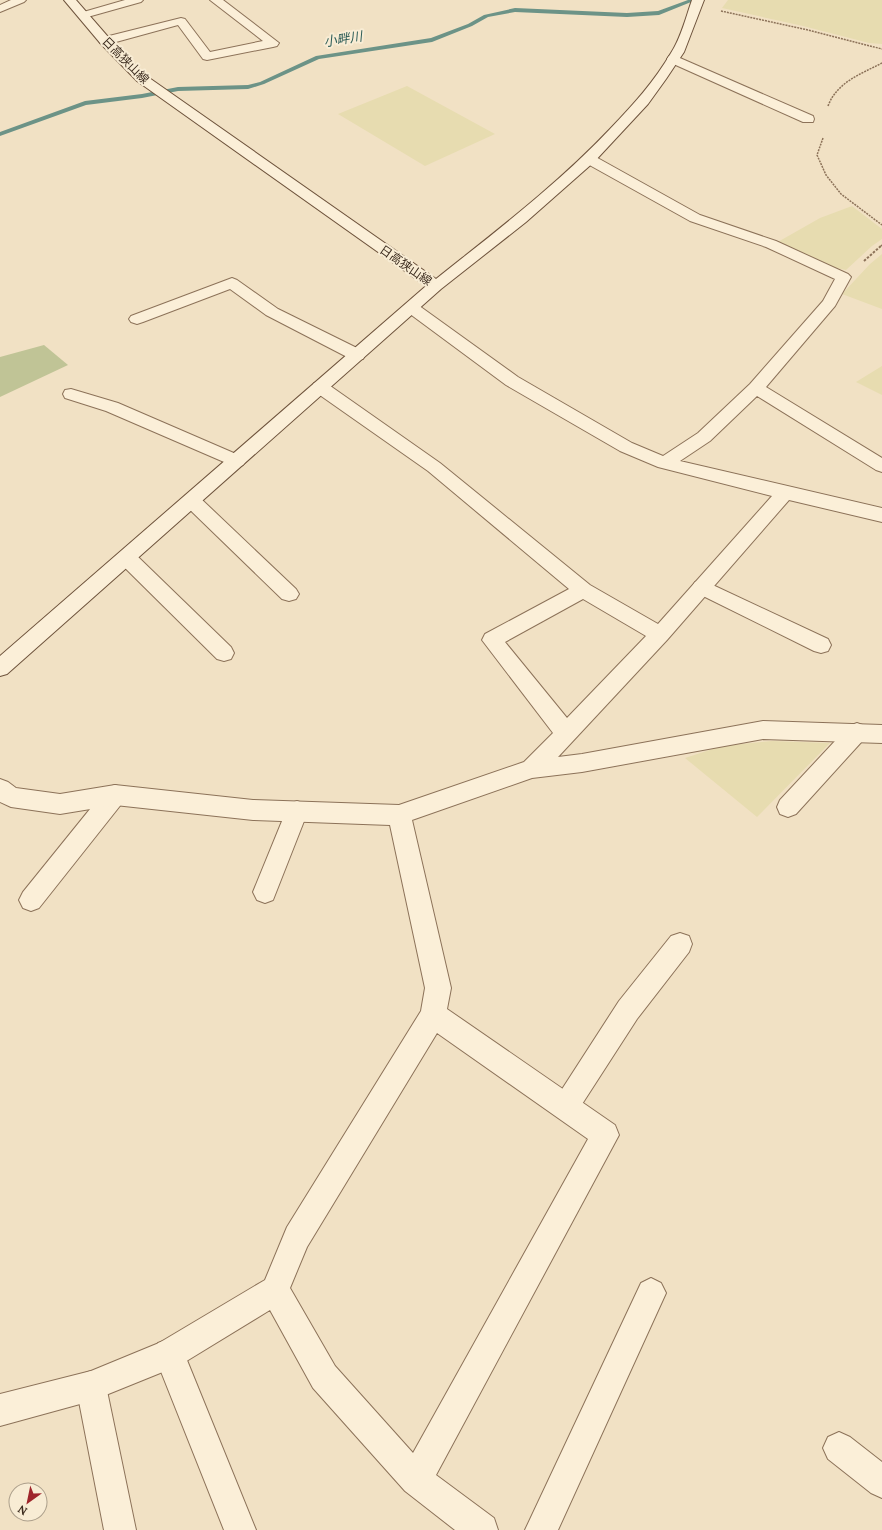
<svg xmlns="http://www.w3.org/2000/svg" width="882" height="1530" viewBox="0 0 882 1530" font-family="Lora,'Noto Sans JP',serif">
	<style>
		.farmland { fill: #e7dcb0 }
		.cemetery { fill: #c0c496 }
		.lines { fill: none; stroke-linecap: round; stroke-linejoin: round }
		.stream { fill: #6c9387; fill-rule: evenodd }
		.lane-casing { stroke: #8c7259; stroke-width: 2 }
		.street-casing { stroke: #8c7259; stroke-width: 2 }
		.secondary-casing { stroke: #6e533c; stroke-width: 2 }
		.path-far1 { stroke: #8c7259; stroke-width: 1.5; stroke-dasharray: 2 1; stroke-linecap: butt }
		.path { stroke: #8c7259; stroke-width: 2; stroke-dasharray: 2.5 1.5; stroke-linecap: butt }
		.lane { fill: #fbefd8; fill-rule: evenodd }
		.street { fill: #fbefd8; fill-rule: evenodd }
		.secondary { fill: #fbefd8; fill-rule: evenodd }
		.labels { text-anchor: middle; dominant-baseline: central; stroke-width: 4; stroke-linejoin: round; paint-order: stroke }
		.far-street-label { font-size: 12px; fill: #3b2b1e; stroke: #f8ecd4 }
		.far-water-label { font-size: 13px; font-style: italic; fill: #2c5c57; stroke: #f8ecd4 }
	</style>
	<rect width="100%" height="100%" fill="#f1e1c4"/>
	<!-- farmland -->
	<path class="farmland" d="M 728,0 L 882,0 L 882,44 L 869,43 L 803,26 L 722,8 Z
		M 407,86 L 495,134 L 425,166 L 338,114 Z
		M 852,206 L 882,229 L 882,239 L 872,246 L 846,270 L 836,268 L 776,243 L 820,218 Z
		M 882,254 L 882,309 L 842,294 L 870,264 Z
		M 882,366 L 882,395 L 856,382 Z
		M 771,741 L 830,743 L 757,817 L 685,758 L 722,746 Z"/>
	<!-- cemetery -->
	<path class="cemetery" d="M 44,345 L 68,365 L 0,397 L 0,357 Z"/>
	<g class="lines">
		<!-- stream -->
		<path class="stream" d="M 688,0 L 696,0 L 659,15 L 627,17 L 515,12 L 488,17 L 472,26 L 432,42 L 319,59 L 264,84 L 248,89 L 178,91 L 142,98 L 86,105 L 0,136 L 0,132 L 85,101 L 142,94 L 178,87 L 248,85 L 260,82 L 316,56 L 431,38 L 468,24 L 484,15 L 515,8 L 627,13 L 658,11 Z"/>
		<defs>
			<path id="lane" d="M 673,55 L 813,116 L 814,119 L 813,122 L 803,122 L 669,62 L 667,59 L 669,56 Z
				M 71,389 L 118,403 L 243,457 L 246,461 L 243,465 L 237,467 L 231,465 L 106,411 L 65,398 L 63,394 L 65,390 Z
				M 192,495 L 198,496 L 296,589 L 299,594 L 296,599 L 289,601 L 282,599 L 186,506 L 183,501 L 186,496 Z
				M 127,551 L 134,553 L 231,647 L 234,653 L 231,659 L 224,661 L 217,659 L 120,563 L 117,558 L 120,553 Z
				M 702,580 L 828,639 L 831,645 L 828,651 L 821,653 L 814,651 L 695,592 L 692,587 L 695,582 Z
				M 857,723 L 865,726 L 868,732 L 865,738 L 796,814 L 788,817 L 780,814 L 777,807 L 780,800 L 849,726 Z
				M 115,785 L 123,788 L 126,795 L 123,802 L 39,908 L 31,911 L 23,908 L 19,900 L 23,892 L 107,788 Z
				M 297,801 L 305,804 L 308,811 L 273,900 L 265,903 L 257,900 L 253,892 L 289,804 Z
				M 680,933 L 689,936 L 692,944 L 689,952 L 637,1019 L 575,1115 L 566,1119 L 557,1115 L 553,1106 L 557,1097 L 619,1001 L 671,936 Z
				M 651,1278 L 661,1283 L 666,1293 L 558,1530 L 525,1530 L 641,1283 Z
				M 169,1339 L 180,1343 L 256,1530 L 224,1530 L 154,1354 L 158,1343 Z
				M 91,1371 L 102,1375 L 106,1386 L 136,1530 L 104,1530 L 76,1386 L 80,1375 Z
				M 839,1432 L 850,1437 L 882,1462 L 882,1498 L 871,1493 L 828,1459 L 823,1448 L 828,1437 Z"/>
			<path id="street" d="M 11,0 L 26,0 L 24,2 L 0,12 L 0,5 Z
				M 125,0 L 143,0 L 141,2 L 84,18 L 80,17 L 78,15 L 80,13 Z
				M 210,0 L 223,0 L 279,43 L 277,46 L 273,47 L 207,60 L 203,59 L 178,25 L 105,45 L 101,44 L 99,41 L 101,38 L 181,18 L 185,19 L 210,52 L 263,41 Z
				M 589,155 L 594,156 L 700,215 L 776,241 L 848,274 L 851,277 L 835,306 L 766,387 L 882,458 L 882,472 L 876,470 L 757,396 L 710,441 L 680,461 L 882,508 L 882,522 L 789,500 L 667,640 L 558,757 L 582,754 L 763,721 L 882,725 L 882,743 L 763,739 L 582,772 L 532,778 L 412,820 L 451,988 L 447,1009 L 615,1125 L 619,1135 L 436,1475 L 494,1518 L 498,1530 L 455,1530 L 405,1491 L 313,1388 L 270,1310 L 180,1365 L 91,1401 L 0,1426 L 0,1394 L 91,1371 L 159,1343 L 265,1280 L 287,1227 L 421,1011 L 425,988 L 390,825 L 253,820 L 115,805 L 60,814 L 11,807 L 0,802 L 0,779 L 8,782 L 16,788 L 60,794 L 115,785 L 253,800 L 399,805 L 524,762 L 553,733 L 482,640 L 485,634 L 569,589 L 428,471 L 314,391 L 312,387 L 314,383 L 320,382 L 326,383 L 440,463 L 590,585 L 658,624 L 772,496 L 658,467 L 620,451 L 506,385 L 406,311 L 404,308 L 406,305 L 412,303 L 418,305 L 518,377 L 632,443 L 663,456 L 698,433 L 750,384 L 823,301 L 835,279 L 766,247 L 690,221 L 584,162 L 582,159 L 584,156 ZM 583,599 L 646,636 L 567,718 L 505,642 ZM 437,1033 L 588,1139 L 413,1453 L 335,1366 L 290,1288 L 307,1247 Z
				M 232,278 L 237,280 L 278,309 L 363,351 L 365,355 L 363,359 L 357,360 L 351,359 L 266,315 L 230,289 L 143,322 L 137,324 L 131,322 L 129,319 L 131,316 Z"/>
			<path id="secondary" d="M 64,0 L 76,0 L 109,38 L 145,75 L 436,279 C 496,231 557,185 610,129 C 633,105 654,82 671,53 C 681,38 686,17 692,0 L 704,0 L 684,52 L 666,79 L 648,104 L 594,162 L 526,222 L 441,289 L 7,674 L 0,676 L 0,656 L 426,286 L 137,81 L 101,44 Z"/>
		</defs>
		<!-- lane casing -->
		<use href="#lane" class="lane-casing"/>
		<!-- street casing -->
		<use href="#street" class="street-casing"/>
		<!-- secondary casing -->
		<use href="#secondary" class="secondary-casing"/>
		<!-- path-far1 -->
		<path class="path-far1" d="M 721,11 L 808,30 L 882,49
			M 828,106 C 837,82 861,74 882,63
			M 823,138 L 817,155 L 826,175 L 841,194 L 882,225
			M 881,246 L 882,245"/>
		<!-- path -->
		<path class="path" d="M 864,261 L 882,245"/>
		<!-- lane -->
		<use href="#lane" class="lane"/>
		<!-- street -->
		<use href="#street" class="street"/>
		<!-- secondary -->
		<use href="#secondary" class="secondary"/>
	</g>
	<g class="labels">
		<!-- far-street labels -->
		<g class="far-street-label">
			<text transform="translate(126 60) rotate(45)">日高狭山線</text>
			<text transform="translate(406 265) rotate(35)">日高狭山線</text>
		</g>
		<!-- far-water labels -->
		<g class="far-water-label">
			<text transform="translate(343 39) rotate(-9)">小畔川</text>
		</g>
	</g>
	<!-- north arrow -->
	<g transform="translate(28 1502) rotate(213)"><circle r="19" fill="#f8ecd4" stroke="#ac9f8b"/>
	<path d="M0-3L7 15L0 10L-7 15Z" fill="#9f252b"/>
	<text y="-6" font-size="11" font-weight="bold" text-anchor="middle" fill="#3b2b1e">N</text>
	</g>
</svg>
